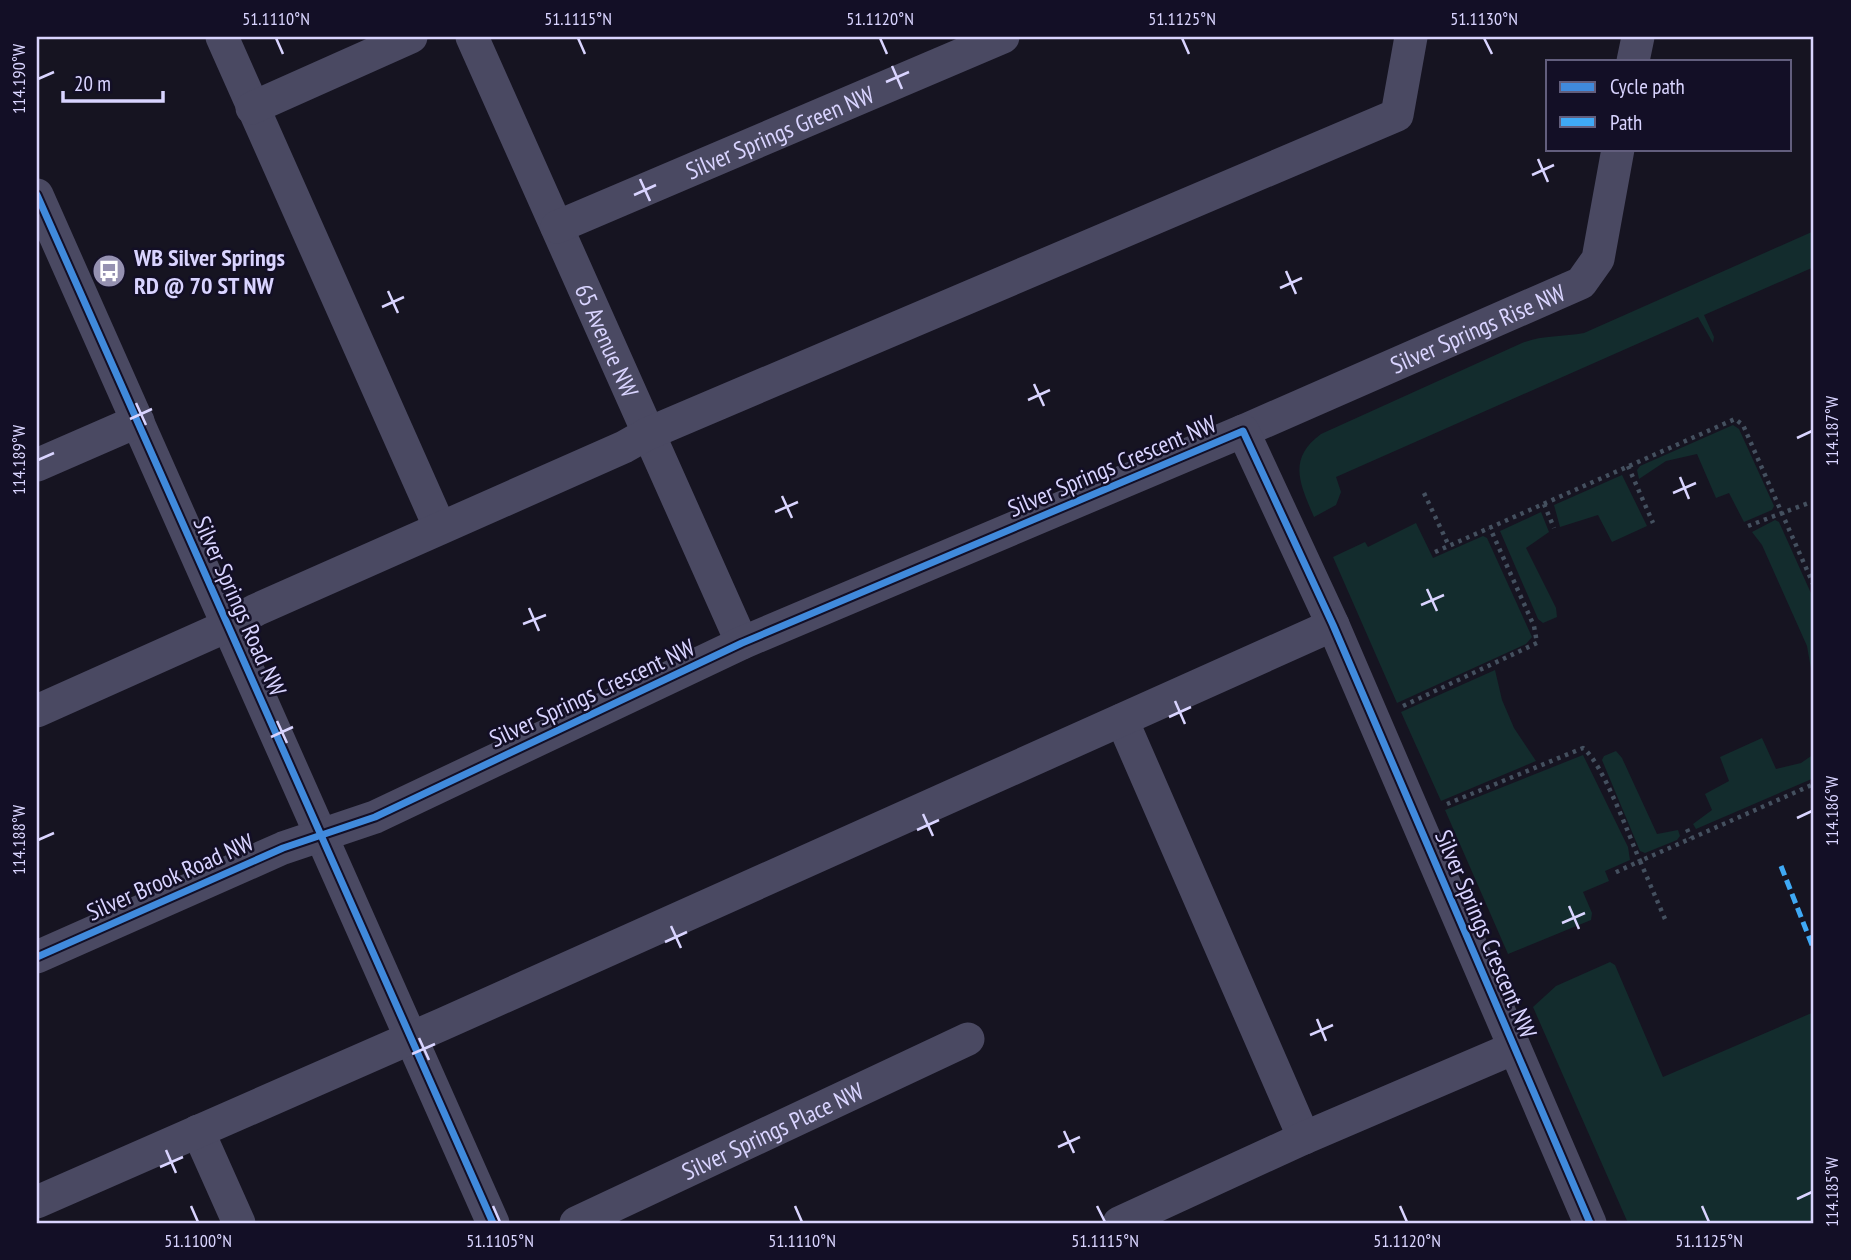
<svg xmlns="http://www.w3.org/2000/svg" width="1851" height="1260" viewBox="0 0 1851 1260" font-family="'PT Sans Narrow',sans-serif">
	<style>
		.green { fill: #132c2d }
		.lines { fill: none; stroke-linecap: round; stroke-linejoin: round }
		.path { stroke: #44505f; stroke-width: 4.5; stroke-dasharray: 3.5 5; stroke-linecap: butt }
		.minor { stroke: #4a4962; stroke-width: 33 }
		.quiet { stroke: #3fa9f5; stroke-width: 5; stroke-dasharray: 10 5; stroke-linecap: butt }
		.cycleway-casing { stroke: #130f26; stroke-width: 11 }
		.cycleway { stroke: #408adc; stroke-width: 7 }
		.ticks { fill: none; stroke: #d9d4ff; stroke-width: 2.5 }
		.labels { text-anchor: middle; dominant-baseline: central; stroke-width: 5; stroke-linejoin: round; paint-order: stroke }
		.street-label { font-size: 24px; fill: #d9d4ff; stroke: #130f26 }
		.poi-label { font-size: 24px; font-weight: bold; fill: #d9d4ff; stroke: #130f26; text-anchor: start }
		.neatline { fill: none; stroke: #d9d4ff; stroke-width: 2.5 }
		.ticks-label { font-size: 18px; text-anchor: middle; fill: #d9d4ff }
	</style>
	<rect width="100%" height="100%" fill="#161421"/>
	<!-- green -->
	<path class="green" d="M 1814,231 L 1814,267 L 1704,315 L 1714,337 L 1713,343 L 1698,317 L 1336,477 L 1341,492 L 1336,505 L 1314,517 C 1300,484 1287,459 1321,434 L 1522,343 C 1542,335 1563,337 1584,333 Z
		M 1733,425 L 1739,429 L 1774,506 L 1772,510 L 1744,522 L 1729,493 L 1716,498 L 1697,454 L 1666,461 L 1639,479 L 1637,470 L 1640,466 Z
		M 1622,475 L 1647,526 L 1612,542 L 1598,515 L 1560,527 L 1554,505 Z
		M 1541,512 L 1549,532 L 1526,548 L 1556,608 L 1557,617 L 1543,623 L 1538,619 L 1500,531 Z
		M 1775,520 L 1779,522 L 1814,600 L 1814,686 L 1807,646 L 1762,545 L 1752,532 Z
		M 1416,523 L 1433,558 L 1483,536 L 1487,538 L 1532,637 L 1526,644 L 1397,703 L 1333,557 L 1365,542 L 1368,547 Z
		M 1495,670 L 1502,700 L 1514,728 L 1536,761 L 1441,801 L 1401,712 Z
		M 1762,738 L 1776,769 L 1801,763 L 1814,754 L 1814,778 L 1696,829 L 1693,824 L 1712,810 L 1705,794 L 1729,781 L 1720,757 Z
		M 1616,751 L 1622,758 L 1657,834 L 1678,830 L 1680,836 L 1677,840 L 1645,853 L 1640,851 L 1602,760 L 1604,756 Z
		M 1583,755 L 1628,847 L 1630,860 L 1605,871 L 1609,881 L 1583,892 L 1592,913 L 1591,920 L 1508,954 L 1445,810 Z
		M 1610,962 L 1615,965 L 1663,1077 L 1814,1012 L 1814,1223 L 1628,1223 L 1533,1007 L 1556,986 Z"/>
	<g class="lines">
		<!-- path -->
		<path class="path" d="M 1628,466 L 1653,523
			M 1424,493 L 1449,546
			M 1544,504 L 1554,528
			M 1748,526 L 1814,501
			M 1435,552 L 1735,419 L 1743,425 L 1814,586
			M 1403,706 L 1537,643 L 1534,626 L 1490,528
			M 1447,804 L 1583,748 C 1603,763 1629,836 1640,861 L 1612,874
			M 1687,829 L 1691,838
			M 1665,919 L 1640,861 L 1814,784"/>
		<!-- minor -->
		<g class="minor">
			<path d="M 222,37 L 440,528"/>
			<path id="s1" d="M 472,37 L 742,643"/>
			<path d="M 1633,61 L 1638,37"/>
			<path d="M 252,108 L 411,37"/>
			<path d="M 37,195 L 493,1223"/>
			<path id="s2" d="M 557,227 L 1003,37"/>
			<path id="s3" d="M 1243,431 L 1581,283 L 1598,259 L 1618,149"/>
			<path d="M 37,465 L 138,421"/>
			<path d="M 37,711 L 227,626 L 256,610 L 624,447 L 647,434 L 1397,115 L 1411,37"/>
			<path d="M 1122,720 L 1304,1138"/>
			<path d="M 37,957 L 283,848 L 375,817 L 742,643 L 1243,431 L 1333,625 L 1590,1223"/>
			<path d="M 198,1131 L 239,1223"/>
			<path d="M 37,1202 L 443,1024 L 1333,625"/>
			<path id="s4" d="M 576,1223 L 968,1039"/>
			<path d="M 1119,1223 L 1304,1138 L 1514,1048"/>
		</g>
		<!-- quiet -->
		<path class="quiet" d="M 1781,866 L 1814,950"/>
		<defs>
			<path id="cycleway" d="M 37,195 L 493,1223
				M 37,957 L 283,848 L 375,817 L 742,643 L 1243,431 L 1333,625 L 1590,1223"/>
		</defs>
		<!-- cycleway casing -->
		<use href="#cycleway" class="cycleway-casing"/>
		<!-- cycleway -->
		<use href="#cycleway" class="cycleway"/>
	</g>
	<!-- ticks -->
	<path class="ticks" d="M 276,38 L 283,54M 578,38 L 585,54M 880,38 L 887,54M 1182,38 L 1189,54M 1484,38 L 1492,54M 892,66 L 902,89M 38,79 L 54,72M 886,82 L 909,72M 1538,159 L 1548,182M 1532,175 L 1554,165M 640,179 L 650,201M 634,195 L 656,185M 1286,271 L 1296,294M 1280,288 L 1302,278M 388,291 L 398,313M 382,307 L 404,297M 1034,384 L 1044,406M 1028,400 L 1050,390M 136,403 L 146,425M 130,419 L 152,409M 1797,438 L 1812,431M 38,460 L 54,453M 1680,477 L 1689,499M 1673,493 L 1696,483M 782,496 L 792,518M 775,512 L 798,502M 1427,589 L 1437,611M 1421,605 L 1444,595M 529,608 L 539,631M 523,624 L 546,615M 1175,701 L 1185,724M 1169,717 L 1191,707M 277,721 L 287,743M 271,737 L 293,727M 923,814 L 933,836M 1797,818 L 1812,811M 917,830 L 939,820M 38,840 L 54,833M 1569,906 L 1579,929M 1562,923 L 1585,913M 671,926 L 681,948M 665,942 L 687,932M 1317,1019 L 1326,1041M 1310,1035 L 1333,1025M 419,1038 L 429,1060M 412,1054 L 435,1044M 1064,1131 L 1074,1153M 1058,1147 L 1080,1137M 166,1150 L 176,1173M 160,1167 L 183,1157M 1797,1199 L 1812,1192M 191,1206 L 198,1222M 493,1206 L 500,1222M 795,1206 L 802,1222M 1097,1206 L 1105,1222M 1400,1206 L 1407,1222M 1702,1206 L 1709,1222"/>
	<!-- icons -->
	<defs>
		<symbol id="bus-disc" viewBox="-11 -11 22 22"><circle r="9.5" fill="#9591b1" stroke="#130f26"/><path d="M-5-6H5V4H4V6H2V4H-2V6H-4V4H-5ZM-3.5-4V0h7V-4ZM-3.5 1.2v1.5H-2V1.2ZM2 1.2v1.5H3.5V1.2Z" fill="#fff"/></symbol>
	</defs>
	<g fill-rule="evenodd">
		<use href="#bus-disc" x="90" y="252" width="38" height="38"/>
	</g>
	<g class="labels">
		<!-- street labels -->
		<g class="street-label">
			<text stroke="none"><textPath href="#s2" startOffset="242">Silver Springs Green NW</textPath></text>
			<text stroke="none"><textPath href="#s3" startOffset="256">Silver Springs Rise NW</textPath></text>
			<text stroke="none"><textPath href="#s1" startOffset="332">65 Avenue NW</textPath></text>
			<text transform="translate(1112 466) rotate(-23)">Silver Springs Crescent NW</text>
			<text transform="translate(240 606) rotate(66)">Silver Springs Road NW</text>
			<text transform="translate(592 693) rotate(-25)">Silver Springs Crescent NW</text>
			<text transform="translate(170 877) rotate(-24)">Silver Brook Road NW</text>
			<text transform="translate(1486 934) rotate(67)">Silver Springs Crescent NW</text>
			<text stroke="none"><textPath href="#s4" startOffset="217">Silver Springs Place NW</textPath></text>
		</g>
		<!-- poi labels -->
		<g class="poi-label">
			<text x="134" y="257">WB Silver Springs<tspan x="134" dy="28">RD @ 70 ST NW</tspan></text>
		</g>
	</g>
	<!-- border -->
	<rect width="1851" height="1260" fill="none" stroke="#130f26" stroke-width="77"/>
	<!-- legend -->
	<rect x="1546" y="60" width="245" height="91" fill="#130f26" stroke="#625e7d" stroke-width="2"/>
	<rect x="1560" y="82" width="35" height="10" fill="#408adc" stroke="#625e7d" stroke-width="2"/>
	<text x="1610" y="94" font-size="21" fill="#d9d4ff">Cycle path</text>
	<rect x="1560" y="117" width="35" height="10" fill="#3fa9f5" stroke="#625e7d" stroke-width="2"/>
	<text x="1610" y="130" font-size="21" fill="#d9d4ff">Path</text>
	<!-- scale -->
	<path d="M63 91v10h100v-10" fill="none" stroke="#d9d4ff" stroke-width="3.5"/>
	<text x="74" y="91" font-size="21" fill="#d9d4ff" stroke="#130f26" stroke-width="5" paint-order="stroke">20 m</text>
	<rect x="38" y="38" width="1774" height="1184" class="neatline"/>
	<g class="ticks-label">
		<text x="276" y="25">51.1110°N</text>
		<text x="578" y="25">51.1115°N</text>
		<text x="880" y="25">51.1120°N</text>
		<text x="1182" y="25">51.1125°N</text>
		<text x="1484" y="25">51.1130°N</text>
		<text transform="translate(19 79) rotate(-90)" y="6">114.190°W</text>
		<text transform="translate(1832 431) rotate(-90)" y="6">114.187°W</text>
		<text transform="translate(19 460) rotate(-90)" y="6">114.189°W</text>
		<text transform="translate(1832 811) rotate(-90)" y="6">114.186°W</text>
		<text transform="translate(19 840) rotate(-90)" y="6">114.188°W</text>
		<text transform="translate(1832 1192) rotate(-90)" y="6">114.185°W</text>
		<text x="198" y="1247">51.1100°N</text>
		<text x="500" y="1247">51.1105°N</text>
		<text x="802" y="1247">51.1110°N</text>
		<text x="1105" y="1247">51.1115°N</text>
		<text x="1407" y="1247">51.1120°N</text>
		<text x="1709" y="1247">51.1125°N</text>
	</g>
</svg>
